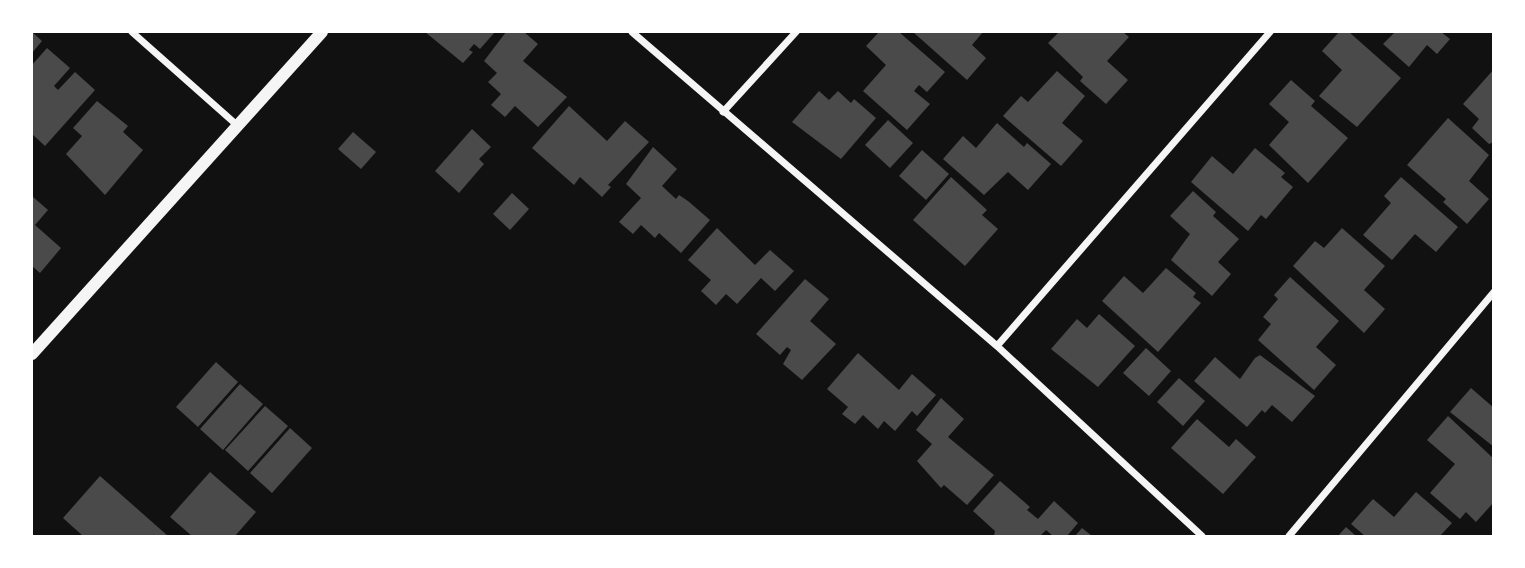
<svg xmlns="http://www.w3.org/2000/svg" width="1525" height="568" viewBox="0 0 1525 568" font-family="'Archivo Narrow',sans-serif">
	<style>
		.building { fill: #4a4a4a }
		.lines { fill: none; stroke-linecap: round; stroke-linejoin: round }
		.minor { stroke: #f5f5f5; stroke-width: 7 }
		.tertiary { stroke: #f5f5f5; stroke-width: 12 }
	</style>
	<rect width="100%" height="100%" fill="#111"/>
	<!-- building -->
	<path class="building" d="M 32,32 L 42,41 L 32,53 Z
		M 425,32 L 495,32 L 480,49 L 474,44 L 469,50 L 473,52 L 463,63 Z
		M 506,32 L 524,32 L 538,44 L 523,61 L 567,97 L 538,127 L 515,106 L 505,117 L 491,105 L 501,94 L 488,82 L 497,73 L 484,61 Z
		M 879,32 L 899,32 L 945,72 L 927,92 L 919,85 L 914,91 L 930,104 L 907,130 L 863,91 L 886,65 L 866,46 Z
		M 913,32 L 983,32 L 972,45 L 986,58 L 967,80 Z
		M 1059,32 L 1123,32 L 1129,37 L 1107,61 L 1128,80 L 1106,104 L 1080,81 L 1083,77 L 1048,43 Z
		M 1339,32 L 1349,32 L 1401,78 L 1357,127 L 1319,96 L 1342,70 L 1322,51 Z
		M 1395,32 L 1441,32 L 1450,39 L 1437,54 L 1427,45 L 1409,67 L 1383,44 Z
		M 47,48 L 70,68 L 54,86 L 58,90 L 75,72 L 95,90 L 45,146 L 32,134 L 32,65 Z
		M 1494,69 L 1494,142 L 1489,144 L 1472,128 L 1479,119 L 1463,104 Z
		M 1057,71 L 1085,96 L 1062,123 L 1083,141 L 1061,166 L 1003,116 L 1021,96 L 1028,102 Z
		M 1291,80 L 1315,101 L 1311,106 L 1348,138 L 1308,183 L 1269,145 L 1289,122 L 1269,104 Z
		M 819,91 L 829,100 L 838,91 L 851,103 L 854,99 L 876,118 L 841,159 L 792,122 Z
		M 97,101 L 128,126 L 123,132 L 143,150 L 105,195 L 66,154 L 82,136 L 73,128 Z
		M 569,106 L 607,141 L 625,121 L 649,142 L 608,185 L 611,187 L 602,197 L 580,177 L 574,185 L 532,148 Z
		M 1448,118 L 1489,155 L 1469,181 L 1489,199 L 1467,224 L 1443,202 L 1446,199 L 1407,165 Z
		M 888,120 L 913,143 L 890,168 L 865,145 Z
		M 997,123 L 1024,147 L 1027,143 L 1051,164 L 1028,190 L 1008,172 L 984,195 L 943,159 L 963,136 L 976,148 Z
		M 472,129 L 491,147 L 479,159 L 484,164 L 459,193 L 435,171 Z
		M 353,132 L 376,152 L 361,169 L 338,149 Z
		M 653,147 L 677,169 L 662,186 L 676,199 L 679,195 L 688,201 L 710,220 L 681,253 L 659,233 L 655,238 L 641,225 L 633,234 L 619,222 L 641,198 L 626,184 Z
		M 1255,148 L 1285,173 L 1281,177 L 1293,187 L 1266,219 L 1261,215 L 1248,231 L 1191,182 L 1212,156 L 1233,174 Z
		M 922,150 L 949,174 L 926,200 L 899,176 Z
		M 951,177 L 987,210 L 982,215 L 998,229 L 965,266 L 913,220 Z
		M 1401,177 L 1458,227 L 1436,252 L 1415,234 L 1392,260 L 1363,235 L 1391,203 L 1384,196 Z
		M 1193,191 L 1216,212 L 1213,216 L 1239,239 L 1218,262 L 1231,274 L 1212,296 L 1171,260 L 1190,234 L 1170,216 Z
		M 512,193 L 529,209 L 510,230 L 493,214 Z
		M 32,196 L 48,210 L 35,225 L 61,248 L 40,273 L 32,266 Z
		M 717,228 L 755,265 L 770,250 L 794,271 L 775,291 L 761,278 L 737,304 L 726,294 L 716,305 L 701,291 L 711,280 L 688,260 Z
		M 1342,228 L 1385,266 L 1364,290 L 1385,309 L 1364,333 L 1293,266 L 1315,241 L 1324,248 Z
		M 1166,268 L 1196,293 L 1193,297 L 1201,303 L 1158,352 L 1102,301 L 1124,276 L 1143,293 Z
		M 1290,277 L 1339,321 L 1316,347 L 1336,365 L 1314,390 L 1258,340 L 1271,324 L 1263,317 L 1278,299 L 1274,295 Z
		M 805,279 L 829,299 L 810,321 L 836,344 L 802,380 L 783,364 L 791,350 L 787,347 L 780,355 L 756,334 Z
		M 1099,314 L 1135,346 L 1098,387 L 1051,349 L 1077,319 L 1087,328 Z
		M 1146,348 L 1171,371 L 1149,396 L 1123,373 Z
		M 858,353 L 899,390 L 912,374 L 936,395 L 917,416 L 912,411 L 895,431 L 884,421 L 878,429 L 863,415 L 855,424 L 842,414 L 848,407 L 827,389 Z
		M 1260,355 L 1315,396 L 1292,422 L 1272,405 L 1265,413 L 1262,410 L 1247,427 L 1194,381 L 1215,357 L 1240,379 L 1255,358 Z
		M 216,362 L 238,382 L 198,427 L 176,407 Z
		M 1179,378 L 1205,401 L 1183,426 L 1157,402 Z
		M 240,384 L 263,404 L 223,450 L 200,429 Z
		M 1471,388 L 1494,408 L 1494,447 L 1450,412 Z
		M 941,398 L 964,419 L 948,437 L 994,475 L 967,505 L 944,485 L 941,488 L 917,461 L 932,444 L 916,430 Z
		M 265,406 L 288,426 L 248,471 L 225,450 Z
		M 1448,416 L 1494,459 L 1494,502 L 1476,522 L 1466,512 L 1460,519 L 1430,493 L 1455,464 L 1427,440 Z
		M 1197,419 L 1229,447 L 1236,439 L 1256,457 L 1223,494 L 1171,448 Z
		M 290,428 L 312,448 L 272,493 L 250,473 Z
		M 210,472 L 256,512 L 235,536 L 192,536 L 170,517 Z
		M 100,476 L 168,536 L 83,536 L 63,518 Z
		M 1000,481 L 1030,507 L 1027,510 L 1038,519 L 1054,501 L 1078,523 L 1067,536 L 1053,536 L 1046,530 L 1040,536 L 994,536 L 995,531 L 973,511 Z
		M 1416,492 L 1452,523 L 1440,536 L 1365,536 L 1351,524 L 1373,499 L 1394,517 Z
		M 1346,527 L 1356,536 L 1338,536 Z
		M 1082,528 L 1092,536 L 1075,536 Z"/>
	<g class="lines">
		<!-- minor -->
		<path class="minor" d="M 132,32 L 238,126
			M 632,32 L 997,346 L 1202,536
			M 723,112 L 796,32
			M 997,346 L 1270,32
			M 1289,536 L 1494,292"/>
		<!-- tertiary -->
		<path class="tertiary" d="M 32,354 L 322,32"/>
	</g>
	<!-- border -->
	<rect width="1525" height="568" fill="none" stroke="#ffffff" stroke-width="66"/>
</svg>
